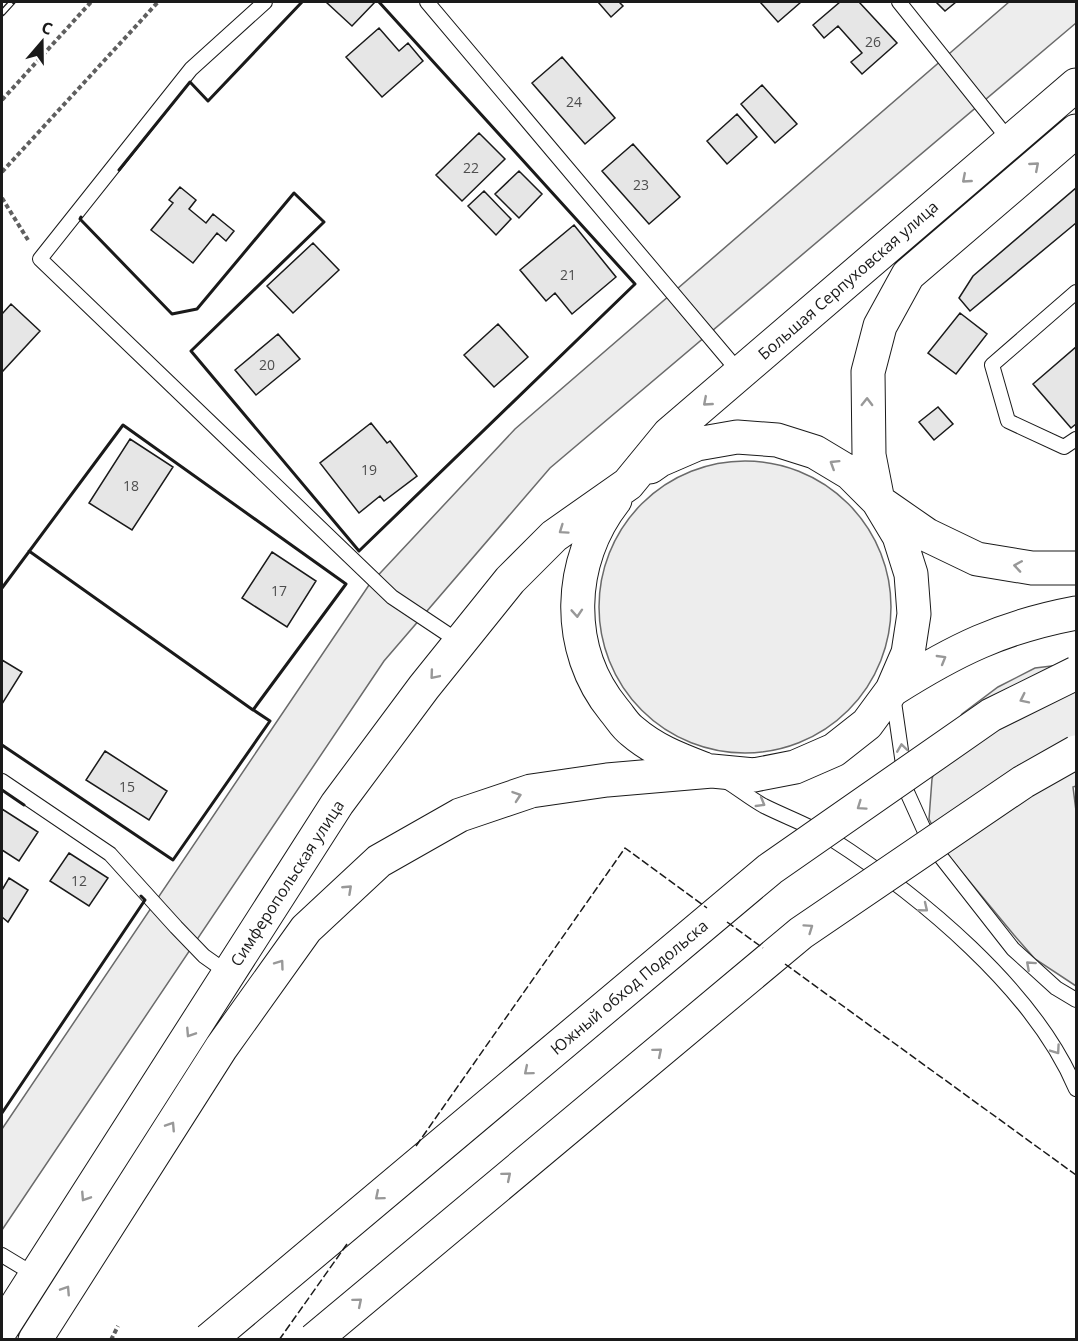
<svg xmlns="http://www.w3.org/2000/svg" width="1078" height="1341" viewBox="0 0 1078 1341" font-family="'Open Sans',sans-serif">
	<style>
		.green { fill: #ededed; stroke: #6a6a6a; stroke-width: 1.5 }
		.building { fill: #e6e6e6; stroke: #1a1a1a; stroke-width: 1.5 }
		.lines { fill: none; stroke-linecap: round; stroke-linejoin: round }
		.lane-casing { stroke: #1a1a1a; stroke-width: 16 }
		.primary-casing { stroke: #1a1a1a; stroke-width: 35 }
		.path { stroke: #5f5f5f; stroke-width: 4; stroke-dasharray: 4.5 3; stroke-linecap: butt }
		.lane { stroke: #fff; stroke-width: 14 }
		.primary { stroke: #fff; stroke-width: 33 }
		.rail-casing { stroke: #1a1a1a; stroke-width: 7 }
		.rail { stroke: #fff; stroke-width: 4.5; stroke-dasharray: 14; stroke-linecap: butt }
		.primary-bridge-casing { stroke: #1a1a1a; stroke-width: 35; stroke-linecap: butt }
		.primary-bridge { stroke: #fff; stroke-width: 33 }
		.fence { stroke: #1a1a1a; stroke-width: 1.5; stroke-dasharray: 8 3; stroke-linecap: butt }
		.wall { stroke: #1a1a1a; stroke-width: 3 }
		.oneway { stroke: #989898 }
		.labels { text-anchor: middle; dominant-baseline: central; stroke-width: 4.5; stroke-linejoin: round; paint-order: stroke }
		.number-label { font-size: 14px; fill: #4d4d4d }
		.street-label { font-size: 16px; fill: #1a1a1a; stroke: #fff }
	</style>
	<rect width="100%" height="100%" fill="#fff"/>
	<!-- green -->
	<path class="green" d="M 1009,2 L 1076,2 L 1076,23 L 550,468 L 384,661 L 2,1230 L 2,1129 L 369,585 L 515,429 Z
		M599 607a146 146 0 1 1 292 0a146 146 0 1 1-292 0Z
		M 1076,663 L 1076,786 L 1073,787 L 1076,811 L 1076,986 L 1035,959 L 1014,935 L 946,853 L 929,819 L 932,779 L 941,746 L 962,714 L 998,687 L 1035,668 Z"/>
	<!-- building -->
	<path class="building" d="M 326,2 L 375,2 L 352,26 Z
		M 598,2 L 619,2 L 623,6 L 611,17 Z
		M 760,2 L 801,2 L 778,22 Z
		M 840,2 L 859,2 L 897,43 L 862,74 L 851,62 L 862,53 L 838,26 L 824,38 L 813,25 Z
		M 936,2 L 956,2 L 945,11 Z
		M 379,28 L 399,51 L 408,43 L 423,61 L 382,97 L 346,57 Z
		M 562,57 L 615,118 L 585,144 L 532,83 Z
		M 762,85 L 797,124 L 775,143 L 741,104 Z
		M 737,114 L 757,137 L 727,164 L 707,141 Z
		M 479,133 L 505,159 L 462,201 L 436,175 Z
		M 633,144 L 680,197 L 649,224 L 602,171 Z
		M 519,171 L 542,194 L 519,218 L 495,194 Z
		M 180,187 L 196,200 L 189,209 L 206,223 L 213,214 L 234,231 L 226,241 L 217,233 L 193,263 L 151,230 L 173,203 L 169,200 Z
		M 1076,188 L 1076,223 L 970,311 L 959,298 L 973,276 Z
		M 484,191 L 511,219 L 496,235 L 468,206 Z
		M 574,225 L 616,277 L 572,314 L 555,293 L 546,301 L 520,270 Z
		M 313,243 L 339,270 L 293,313 L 267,286 Z
		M 11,304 L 40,331 L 2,372 L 2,314 Z
		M 960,313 L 987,334 L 956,374 L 928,353 Z
		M 498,324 L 528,357 L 494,387 L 464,355 Z
		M 278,334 L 300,359 L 256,395 L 235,370 Z
		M 1076,347 L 1076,424 L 1071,428 L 1033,384 Z
		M 938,407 L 953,424 L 934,440 L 919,422 Z
		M 371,423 L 387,443 L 390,441 L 417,476 L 384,501 L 380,496 L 359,513 L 320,463 Z
		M 130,439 L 173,467 L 132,530 L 89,503 Z
		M 272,552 L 316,581 L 287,627 L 242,598 Z
		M 2,660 L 22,672 L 2,704 Z
		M 105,751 L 167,791 L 149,820 L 86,780 Z
		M 2,809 L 38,832 L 19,861 L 2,850 Z
		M 69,853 L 108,878 L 89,906 L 50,881 Z
		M 9,878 L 28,890 L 8,922 L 2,917 L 2,890 Z"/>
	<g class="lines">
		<defs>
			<path id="lane" d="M 265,2 L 191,69 L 40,259 L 392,597 L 461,643
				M 427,2 L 740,373
				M 899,2 L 1010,141
				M 1076,292 L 992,365 L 1008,421 L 1064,447 L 1076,439
				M 893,695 L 907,792 L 930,843 L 1013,949 L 1056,988 L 1076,1000
				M 2,781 L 110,854 L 176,927 L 204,956 L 228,973
				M 726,781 C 739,789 751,799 764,806 C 786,817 809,825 830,838 C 919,895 1034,989 1076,1089
				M 2,1255 L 35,1275"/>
			<path id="primary" d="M 650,467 L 660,460 L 697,444 L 737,437 L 777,440 L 815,452 L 850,473 L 878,501 L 927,535 L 977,559 L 1032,568 L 1076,568
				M 615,500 C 567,561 564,649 614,710 C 620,717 625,726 632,731 C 654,750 678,759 704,769
				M 892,690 C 955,650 1002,627 1076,613
				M 2,1328 L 337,804 L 424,687 L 510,580 L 554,536 L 628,484 L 669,434 L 1076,85
				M 35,1340 L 221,1048 L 306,929 L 379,861 L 460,815 L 531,791 L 607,780 L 712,771 L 754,775 L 795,767 L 834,750 L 867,724 L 892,690 L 908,653 L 914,614 L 911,574 L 899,536 L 878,501 L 869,455 L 868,372 L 880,326 L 908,275 L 1076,131"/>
		</defs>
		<!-- lane casing -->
		<use href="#lane" class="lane-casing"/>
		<!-- primary casing -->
		<use href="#primary" class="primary-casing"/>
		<!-- path -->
		<path class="path" d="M 2,100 L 91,2
			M 2,172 L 158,2
			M 2,198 L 28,240
			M 111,1340 L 118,1326"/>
		<!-- lane -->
		<use href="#lane" class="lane"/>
		<!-- primary -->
		<use href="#primary" class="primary"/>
		<defs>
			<path id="rail" d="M 2,13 L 12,2"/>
		</defs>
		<!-- rail casing -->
		<use href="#rail" class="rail-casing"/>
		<!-- rail -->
		<use href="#rail" class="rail"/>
		<defs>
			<path id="primary-bridge" d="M 209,1340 L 770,869 L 991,715 L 1076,673
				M 314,1340 L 801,933 L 1023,782 L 1076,752"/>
		</defs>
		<!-- primary-bridge casing -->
		<use href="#primary-bridge" class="primary-bridge-casing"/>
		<!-- primary-bridge -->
		<use href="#primary-bridge" class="primary-bridge"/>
		<!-- fence -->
		<path class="fence" d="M 727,922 L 763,948
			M 785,964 L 1076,1175
			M 416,1146 L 625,848 L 707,908
			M 279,1340 L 347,1244"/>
		<!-- wall -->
		<path class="wall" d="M 119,170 L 190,82 L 208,101 L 302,2
			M 81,217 L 80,219 L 172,314 L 197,309 L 294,193 L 324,222 L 191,351 L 359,551 L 635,284 L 379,2
			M 2,588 L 123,425 L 346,584 L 253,710 L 29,551
			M 2,745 L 173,860 L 270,721 L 252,709
			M 2,790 L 24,805
			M 2,1113 L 145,900 L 141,896"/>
	</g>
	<!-- one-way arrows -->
	<defs><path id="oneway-chevron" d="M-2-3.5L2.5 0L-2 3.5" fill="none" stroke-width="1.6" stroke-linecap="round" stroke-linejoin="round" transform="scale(1.5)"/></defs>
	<g class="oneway">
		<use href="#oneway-chevron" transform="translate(1035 166) rotate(-41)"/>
		<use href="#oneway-chevron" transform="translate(966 179) rotate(139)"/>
		<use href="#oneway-chevron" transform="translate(707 402) rotate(139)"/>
		<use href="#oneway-chevron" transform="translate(867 402) rotate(-89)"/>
		<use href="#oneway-chevron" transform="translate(834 464) rotate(-148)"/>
		<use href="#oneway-chevron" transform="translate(563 530) rotate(145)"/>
		<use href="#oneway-chevron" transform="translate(1018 566) rotate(-171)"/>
		<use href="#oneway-chevron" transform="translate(577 613) rotate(86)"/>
		<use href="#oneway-chevron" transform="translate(942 659) rotate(-30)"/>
		<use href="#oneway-chevron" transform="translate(434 675) rotate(130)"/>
		<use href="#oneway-chevron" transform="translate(1024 699) rotate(154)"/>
		<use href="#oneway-chevron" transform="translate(902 748) rotate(-98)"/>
		<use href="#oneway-chevron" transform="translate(517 796) rotate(-19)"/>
		<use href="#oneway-chevron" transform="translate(761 803) rotate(30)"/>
		<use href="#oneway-chevron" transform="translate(861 806) rotate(145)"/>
		<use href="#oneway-chevron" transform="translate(348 889) rotate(-43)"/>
		<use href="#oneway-chevron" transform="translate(924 908) rotate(39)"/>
		<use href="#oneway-chevron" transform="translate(809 928) rotate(-35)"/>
		<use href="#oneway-chevron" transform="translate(280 964) rotate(-54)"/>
		<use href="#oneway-chevron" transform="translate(1030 965) rotate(-138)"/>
		<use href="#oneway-chevron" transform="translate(190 1033) rotate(123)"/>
		<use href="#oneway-chevron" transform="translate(1056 1050) rotate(55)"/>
		<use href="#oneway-chevron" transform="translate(658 1052) rotate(-40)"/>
		<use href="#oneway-chevron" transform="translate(528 1071) rotate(140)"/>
		<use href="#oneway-chevron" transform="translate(171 1126) rotate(-57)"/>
		<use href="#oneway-chevron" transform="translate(507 1176) rotate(-40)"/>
		<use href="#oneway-chevron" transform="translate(379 1196) rotate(140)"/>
		<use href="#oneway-chevron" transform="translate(85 1197) rotate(123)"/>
		<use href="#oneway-chevron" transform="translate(66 1290) rotate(-57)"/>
		<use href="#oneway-chevron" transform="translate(358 1302) rotate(-40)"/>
	</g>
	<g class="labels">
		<!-- number labels -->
		<g class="number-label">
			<text x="873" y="41">26</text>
			<text x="574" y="101">24</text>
			<text x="471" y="167">22</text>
			<text x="641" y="184">23</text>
			<text x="568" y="274">21</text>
			<text x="267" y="364">20</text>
			<text x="369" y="469">19</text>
			<text x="131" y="485">18</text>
			<text x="279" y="590">17</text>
			<text x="127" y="786">15</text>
			<text x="79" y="880">12</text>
		</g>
		<!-- street labels -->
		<g class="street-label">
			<text transform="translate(848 280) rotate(-41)">Большая Серпуховская улица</text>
			<text transform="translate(287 883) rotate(-57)">Симферопольская улица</text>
			<text transform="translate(629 987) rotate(-40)">Южный обход Подольска</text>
		</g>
	</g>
	<!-- border -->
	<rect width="1078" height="1341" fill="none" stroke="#1a1a1a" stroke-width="6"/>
	<!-- north arrow -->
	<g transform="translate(42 42) rotate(20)" stroke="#ffffff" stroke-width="4.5" paint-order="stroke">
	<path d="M0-4.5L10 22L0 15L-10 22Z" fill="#1a1a1a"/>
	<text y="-9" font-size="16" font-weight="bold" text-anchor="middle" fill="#1a1a1a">С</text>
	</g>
</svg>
